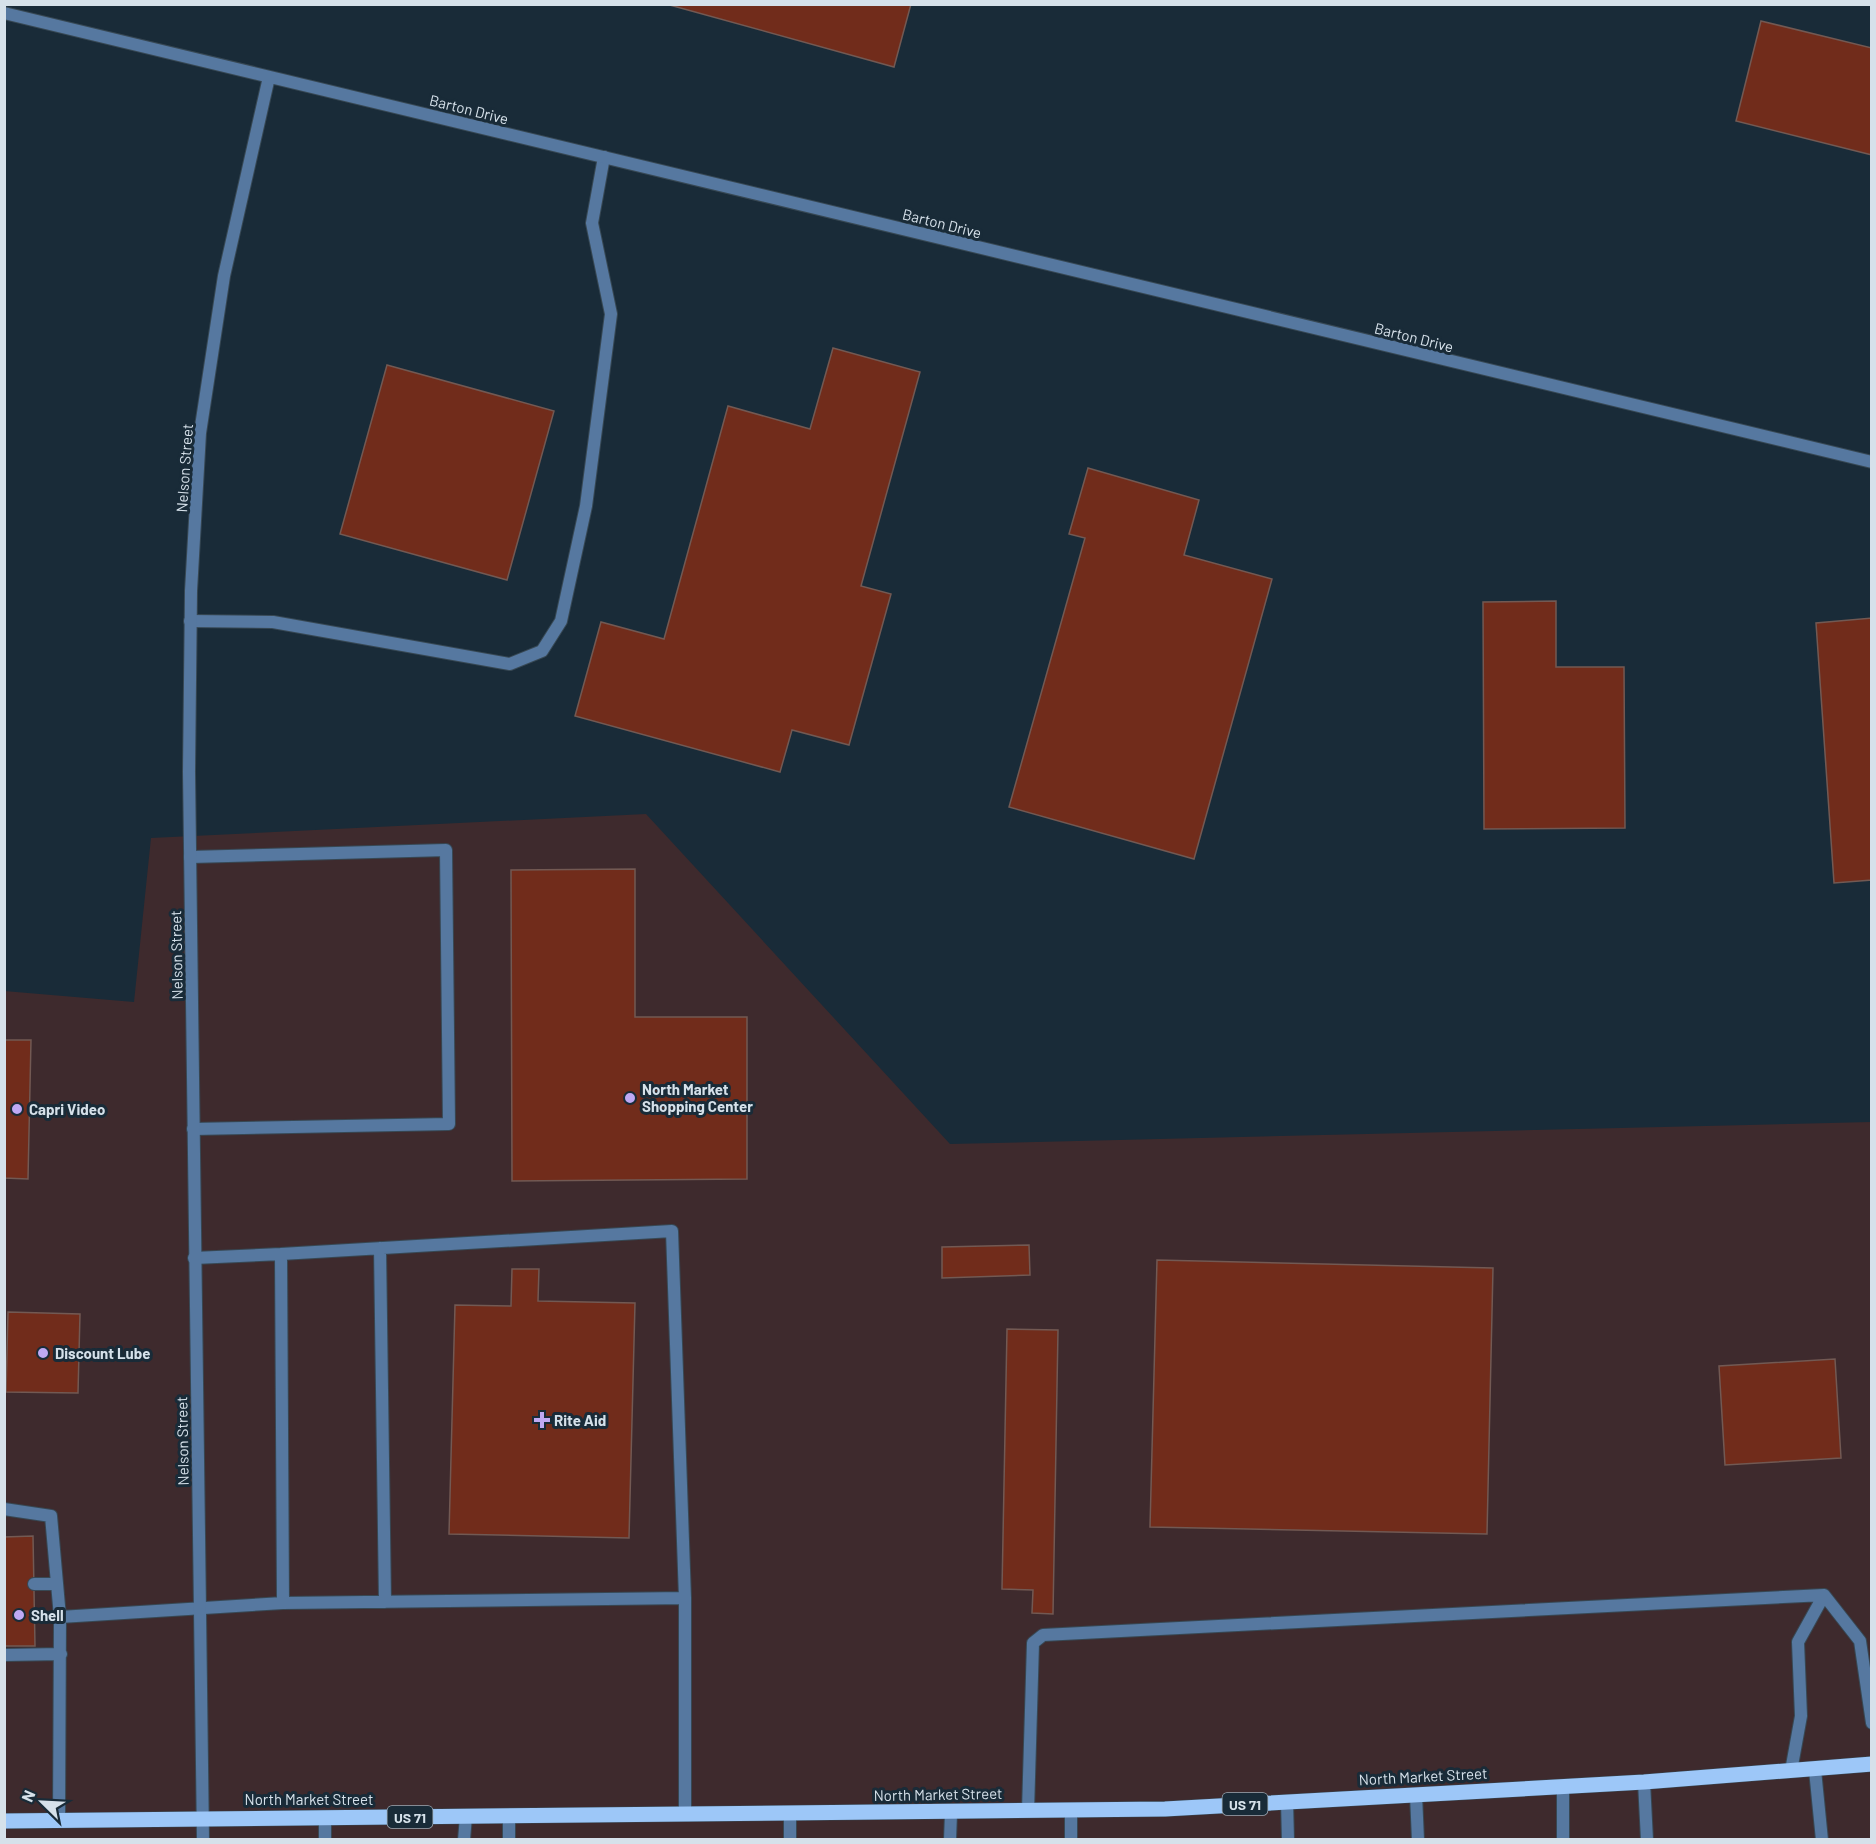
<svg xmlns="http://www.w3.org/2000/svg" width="1876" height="1844" viewBox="0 0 1876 1844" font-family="Barlow,sans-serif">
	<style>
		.commercial { fill: #3e2a2d }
		.building { fill: #712c1b; stroke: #725953; stroke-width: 1.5 }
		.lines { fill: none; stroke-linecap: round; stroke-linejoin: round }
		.service-casing { stroke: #374854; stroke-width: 14 }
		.minor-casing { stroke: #374854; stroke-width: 14 }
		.primary-casing { stroke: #374854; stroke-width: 16 }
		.service { stroke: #5678a0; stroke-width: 12 }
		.minor { stroke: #5678a0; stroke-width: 12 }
		.primary { stroke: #9dc7f8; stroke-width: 15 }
		.poi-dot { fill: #bfa9f4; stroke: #192b38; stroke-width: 2 }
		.labels { text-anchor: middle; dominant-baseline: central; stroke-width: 6; stroke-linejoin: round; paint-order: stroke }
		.shield { fill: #192b38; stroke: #9daab5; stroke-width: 1.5 }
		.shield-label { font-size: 14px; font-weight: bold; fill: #d6e1ea }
		.street-label { font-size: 15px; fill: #d6e1ea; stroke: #192b38 }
		.poi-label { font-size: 15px; font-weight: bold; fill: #d6e1ea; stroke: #192b38; text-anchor: start }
	</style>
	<rect width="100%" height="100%" fill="#192b38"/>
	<!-- commercial -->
	<path class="commercial" d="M 646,814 L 950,1144 L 1871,1122 L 1871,1839 L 5,1839 L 4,991 L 134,1002 L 151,838 Z"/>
	<!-- building -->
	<path class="building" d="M 666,4 L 911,4 L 894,67 Z
		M 1761,21 L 1872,48 L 1872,155 L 1736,121 Z
		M 833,348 L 920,372 L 861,586 L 891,594 L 849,745 L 792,730 L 780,772 L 575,716 L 601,622 L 664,639 L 728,406 L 810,429 Z
		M 387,365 L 554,411 L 507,580 L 340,534 Z
		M 1088,468 L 1199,500 L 1184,555 L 1272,579 L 1194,859 L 1009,807 L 1085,538 L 1069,534 Z
		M 1556,601 L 1556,667 L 1624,667 L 1625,828 L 1484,829 L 1483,602 Z
		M 1872,618 L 1872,880 L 1834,883 L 1816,623 Z
		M 635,869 L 635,1017 L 747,1017 L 747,1179 L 512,1181 L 511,870 Z
		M 4,1040 L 31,1040 L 28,1179 L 4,1178 Z
		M 1029,1245 L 1030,1275 L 942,1278 L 942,1247 Z
		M 1157,1260 L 1493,1268 L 1487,1534 L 1150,1527 Z
		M 512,1269 L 539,1269 L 538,1301 L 635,1303 L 629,1538 L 449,1534 L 455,1305 L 511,1306 Z
		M 8,1312 L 80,1314 L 78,1393 L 6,1392 Z
		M 1007,1329 L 1058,1330 L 1053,1614 L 1032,1613 L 1033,1590 L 1002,1589 Z
		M 1835,1359 L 1841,1458 L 1725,1465 L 1719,1366 Z
		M 33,1536 L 35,1646 L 4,1646 L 4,1537 Z"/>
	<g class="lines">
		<defs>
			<path id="service" d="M 190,621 L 273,622 L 510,664 L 542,651 L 561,621 L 586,506 L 611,314 L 592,223 L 604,157
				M 190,857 L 446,850 L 449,1124 L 193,1129
				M 380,1248 L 385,1602
				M 281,1254 L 672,1231 L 685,1598
				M 4,1509 L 51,1516 L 60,1617 L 283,1603 L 281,1254 L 194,1258
				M 34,1584 L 57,1584
				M 1824,1595 L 1860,1641 L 1872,1723
				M 283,1603 L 685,1598 L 685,1815
				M 4,1655 L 61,1654
				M 1815,1770 L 1822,1840
				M 1791,1771 L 1801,1716 L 1798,1642 L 1824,1595
				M 1644,1782 L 1647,1840
				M 1563,1786 L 1563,1840
				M 1416,1795 L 1418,1840
				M 1287,1802 L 1288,1840
				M 1028,1811 L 1033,1643 L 1043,1635 L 1824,1595
				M 509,1816 L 509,1840
				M 59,1820 L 60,1617
				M 325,1840 L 325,1817
				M 464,1840 L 466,1816
				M 790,1840 L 790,1814
				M 950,1840 L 951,1813
				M 1071,1840 L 1071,1811"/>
			<path id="minor" d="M 4,13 L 1872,462
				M 203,1840 L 189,772 L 191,591 L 200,433 L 224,276 L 269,77"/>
			<path id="primary" d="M 4,1821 L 1165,1809 L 1644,1782 L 1872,1764"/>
		</defs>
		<!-- service casing -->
		<use href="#service" class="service-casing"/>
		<!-- minor casing -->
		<use href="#minor" class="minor-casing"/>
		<!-- primary casing -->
		<use href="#primary" class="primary-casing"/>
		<!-- service -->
		<use href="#service" class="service"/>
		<!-- minor -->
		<use href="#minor" class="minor"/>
		<!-- primary -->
		<use href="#primary" class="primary"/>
	</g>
	<!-- markers -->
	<g class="poi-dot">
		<circle cx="630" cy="1098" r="6"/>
		<circle cx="17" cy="1109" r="6"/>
		<circle cx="43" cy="1353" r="6"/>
		<path d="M539 1411h6v6h6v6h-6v6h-6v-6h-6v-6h6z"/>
		<circle cx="19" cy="1615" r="6"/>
	</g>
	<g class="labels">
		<!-- shield labels -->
		<g class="shield">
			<rect x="1222.5" y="1793" width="45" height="22" rx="4.5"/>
			<rect x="387.5" y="1806" width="45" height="22" rx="4.5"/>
		</g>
		<g class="shield-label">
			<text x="1245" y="1804">US 71</text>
			<text x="410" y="1817">US 71</text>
		</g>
		<!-- street labels -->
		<g class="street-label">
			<text transform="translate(469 109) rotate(14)">Barton Drive</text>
			<text transform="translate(942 223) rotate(14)">Barton Drive</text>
			<text transform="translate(1414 337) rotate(14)">Barton Drive</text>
			<text transform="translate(184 468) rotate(-86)">Nelson Street</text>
			<text transform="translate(176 955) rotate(-91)">Nelson Street</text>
			<text transform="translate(182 1441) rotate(-91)">Nelson Street</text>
			<text transform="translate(1423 1776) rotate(-3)">North Market Street</text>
			<text transform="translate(938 1794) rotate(-1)">North Market Street</text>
			<text x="309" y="1799">North Market Street</text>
		</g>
		<!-- poi labels -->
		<g class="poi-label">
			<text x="642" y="1089">North Market<tspan x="642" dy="17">Shopping Center</tspan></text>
			<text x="29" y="1109">Capri Video</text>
			<text x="55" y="1353">Discount Lube</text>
			<text x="554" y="1420">Rite Aid</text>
			<text x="31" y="1615">Shell</text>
		</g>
	</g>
	<!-- border -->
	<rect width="1876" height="1844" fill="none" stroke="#d6e1ea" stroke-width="12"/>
	<!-- north arrow -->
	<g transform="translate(42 1802) rotate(294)" stroke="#192b38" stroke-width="4.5" paint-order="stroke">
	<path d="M0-4.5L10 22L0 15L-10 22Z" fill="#d6e1ea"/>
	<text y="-9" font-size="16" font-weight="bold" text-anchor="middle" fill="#d6e1ea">N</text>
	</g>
</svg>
